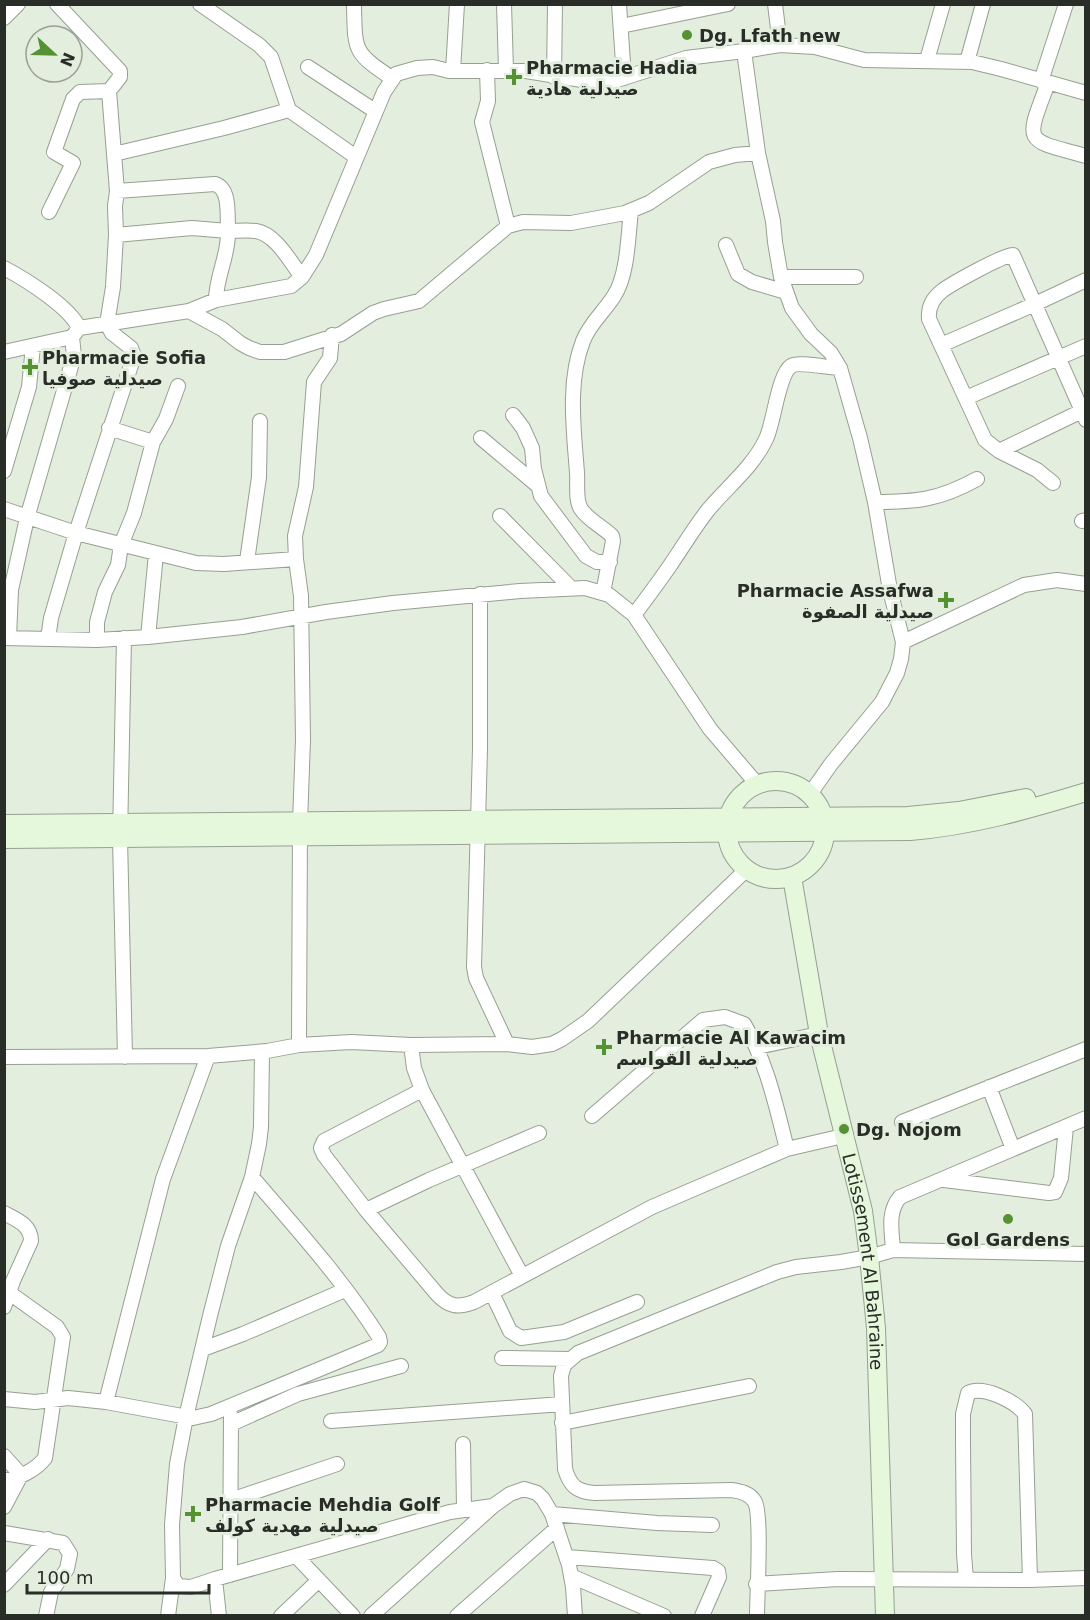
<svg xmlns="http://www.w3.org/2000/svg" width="1090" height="1620" viewBox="0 0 1090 1620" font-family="'DejaVu Sans','Noto Naskh Arabic',sans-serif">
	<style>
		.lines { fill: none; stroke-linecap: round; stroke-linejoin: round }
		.street-casing { stroke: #96a092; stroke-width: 16 }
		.secondary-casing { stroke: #96a092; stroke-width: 20 }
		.street { stroke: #fff; stroke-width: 14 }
		.secondary { stroke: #e5f8dc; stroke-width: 18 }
		.poi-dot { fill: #559233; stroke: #e3eede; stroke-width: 2 }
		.labels { text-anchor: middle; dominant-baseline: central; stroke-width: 6; stroke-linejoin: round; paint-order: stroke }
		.poi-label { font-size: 18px; font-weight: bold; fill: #292d27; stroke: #e3eede; text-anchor: start }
		.street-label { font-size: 18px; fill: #292d27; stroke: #e3eede }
	</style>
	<rect width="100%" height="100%" fill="#e3eede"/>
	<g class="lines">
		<defs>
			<path id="street" d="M 57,4 L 120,71 L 120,77 L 109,91 L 114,154
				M 200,4 L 259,45 L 271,57 L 289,110
				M 354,4 C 355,52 353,52 393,79
				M 504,4 L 506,70
				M 619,4 L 624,78
				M 775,4 L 780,45
				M 4,18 L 18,4
				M 621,26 L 728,4
				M 744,51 L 758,153 L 773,221 L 775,242 L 781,277 L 792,308 L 811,334 L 831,353 L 840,368 L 860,438 L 875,502 L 890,590 L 903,642 L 901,659 L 897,673 L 882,702 L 831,764 L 810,794
				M 927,60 L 943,4
				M 967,62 L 983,4
				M 308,67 L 375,111
				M 487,70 L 488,101 L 482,122 L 508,226
				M 453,71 L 457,4
				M 554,77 L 555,4
				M 1041,81 L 1066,4
				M 1048,83 C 1025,144 1023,139 1086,156
				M 117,191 L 215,184 C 231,189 227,217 228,231 C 237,231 247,230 256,231 C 276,234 291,263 302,277
				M 49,212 L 73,163 L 54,152 L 73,99 L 80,92 L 109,91
				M 726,245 L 738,274 L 752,282 L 786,292
				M 4,268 C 25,279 70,307 79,328
				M 781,277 L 856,277
				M 216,300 C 216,276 229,255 228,231 L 192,228 L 116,235 L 115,206 L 117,191 L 114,154 L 224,128 L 289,110 L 356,157
				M 189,311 L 222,329 L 240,343 L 249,348 L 260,352 L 284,352 L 341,334 L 373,313 L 384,309 L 419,301 L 508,226 L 523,222 L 571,223 L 625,213 L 649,203 L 709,162 L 735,155 L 758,153
				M 941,345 L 1035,304 L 1086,280
				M 4,352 L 72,337 L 79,328 L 189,311 L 216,300 L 291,286 L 302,277 L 316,255 L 384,92 L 396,74 L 417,68 L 433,67 L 449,71 L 526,71 L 600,83 L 611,82 L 686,58 L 744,51 L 780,45 L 815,47 L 864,60 L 972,62 L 1001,69 L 1086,93
				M 966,398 L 1086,346
				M 513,415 L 523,428 L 532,448 L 534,469 L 541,496 L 586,556 L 597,562 L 610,562
				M 109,428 L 153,442
				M 481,438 L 537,485
				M 999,451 L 1086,409
				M 4,471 L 29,387 L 33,346
				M 1053,483 L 1037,470 L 999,451 L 985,440 L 929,319 C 928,308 933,298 942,291 C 951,284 1003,255 1013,255 L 1086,420
				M 875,502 C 916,502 939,500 977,479
				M 4,509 L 76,533 L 134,356 L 131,348 L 112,333 L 107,324 L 113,287 L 116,235
				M 500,516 L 571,588
				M 1082,521 L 1086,520
				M 247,561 L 259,477 L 260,421
				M 603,593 L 613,541 L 612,536 C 603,527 588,520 581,509 C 575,500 578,484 577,473 C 574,431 567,382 583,341 C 590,323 604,312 614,296 C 628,275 628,235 631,211
				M 480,594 L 480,749 L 474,967 L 476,978 L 507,1044
				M 634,615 C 646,599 658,583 669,567 C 682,548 694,528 708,510 C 727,487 753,467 766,439 C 774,423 778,375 791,366 C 798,361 829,368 840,368
				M 148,637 L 156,554
				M 4,638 L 97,640 L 148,637 L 242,627 L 326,612 L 393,603 L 520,591 L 585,588 L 609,595 L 634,615 L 710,729 L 757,784
				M 9,638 L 11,590 L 27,518 L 74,356 L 72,337
				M 124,638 L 120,838 L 125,1057
				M 48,639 L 51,618 L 76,533 L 196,563 L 224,564 L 296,559
				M 97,640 L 97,622 L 105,592 L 118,565 L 121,545 L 134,513 L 153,442 L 166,419 L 178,386
				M 903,642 L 1024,585 L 1057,580 L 1086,584
				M 299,1045 L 300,823 L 303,740 L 301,596 L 296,559 L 295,536 L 306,487 L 314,382 L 330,358 L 332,335
				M 757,1047 L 819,1034
				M 4,1057 L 208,1056 L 267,1051 L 299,1045 L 351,1042 L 411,1045 L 507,1044 L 532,1047 L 552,1044 L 562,1039 L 588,1021 L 746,870
				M 989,1087 L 1013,1149
				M 422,1090 L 522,1276
				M 592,1116 L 703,1020 L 725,1017 L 744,1024 C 767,1062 776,1106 787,1149
				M 902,1122 L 1086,1049
				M 539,1133 L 429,1180 L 366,1210 L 437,1294 C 449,1307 458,1308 474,1302 L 652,1207 L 787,1149 L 843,1136
				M 944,1180 L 1049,1193 L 1055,1192 L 1061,1178 L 1066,1127
				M 366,1210 L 324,1155 L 321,1148 L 324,1141 L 422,1090 L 414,1068 L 411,1045
				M 4,1213 C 17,1220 31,1225 31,1241 L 13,1281 L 4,1307
				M 893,1250 L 1086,1254
				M 4,1289 L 57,1327 L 63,1337 L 45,1458 C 36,1470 19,1478 4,1481
				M 492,1293 L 510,1331 L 521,1338 L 564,1332 L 637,1302
				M 203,1349 L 243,1334 L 345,1290
				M 502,1358 L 570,1359
				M 4,1399 L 35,1402 L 68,1398 L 106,1402 L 193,1418 L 211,1414 L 378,1345 L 380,1342 L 379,1337 C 343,1280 296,1228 252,1177
				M 106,1402 L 163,1179 L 208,1056
				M 331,1421 L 562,1404
				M 562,1423 L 749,1386
				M 231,1424 L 298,1394 L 401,1366
				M 463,1444 L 464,1509
				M 4,1456 L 21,1475 L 4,1507
				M 231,1500 L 337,1464
				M 552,1514 L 657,1523 L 712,1525
				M 4,1533 L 63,1543 L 70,1554 L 67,1569 L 51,1592 L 46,1616
				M 296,1556 L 353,1616
				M 567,1557 L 713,1568 L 718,1571 L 719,1577 L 702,1616
				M 230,1575 L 231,1416
				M 571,1576 L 664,1616
				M 173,1578 L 178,1586 L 191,1587 L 215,1579 L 450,1512 L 493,1506 L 510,1494 L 524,1489 L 537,1493 L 543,1499 L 552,1514 L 569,1565 L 573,1587 L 575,1616
				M 215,1579 L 219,1616
				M 966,1580 L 964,1554 L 963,1442 L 963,1414 L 968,1393 C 983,1385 1015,1401 1025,1414 L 1030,1580
				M 756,1584 L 838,1579 L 1030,1580 L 1086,1578
				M 4,1585 L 48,1539
				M 168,1616 L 173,1578 L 172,1525 L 177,1464 L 186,1417 L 210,1316 L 228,1246 L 252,1177 L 259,1144 L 261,1127 L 262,1052
				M 281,1616 L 319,1580
				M 371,1616 L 493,1506
				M 457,1616 L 557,1528
				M 757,1616 C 757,1594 762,1516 755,1502 C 750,1493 740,1491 731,1490 L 595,1493 C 577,1492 570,1486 565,1469 L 561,1376 L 564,1365 L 578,1353 L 777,1272 L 796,1267 L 841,1262 L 869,1257 L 893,1250 C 892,1231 887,1212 900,1197 L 1086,1118"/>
			<g id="secondary">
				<circle cx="776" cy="830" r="49"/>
				<path d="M 4,824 L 908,816 L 959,811 L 1026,798"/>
				<path d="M 4,839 L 910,831 C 971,826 1027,810 1086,792"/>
				<path id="s1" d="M 792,877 L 819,1034 L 863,1211 L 869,1257 L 876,1328 L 885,1616"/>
			</g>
		</defs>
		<!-- street casing -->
		<use href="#street" class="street-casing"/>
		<!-- secondary casing -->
		<use href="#secondary" class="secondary-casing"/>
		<!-- street -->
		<use href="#street" class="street"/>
		<!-- secondary -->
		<use href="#secondary" class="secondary"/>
	</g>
	<!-- markers -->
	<g class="poi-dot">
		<circle cx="687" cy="35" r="6"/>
		<path d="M511 68h6v6h6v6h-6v6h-6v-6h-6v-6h6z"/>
		<path d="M27 358h6v6h6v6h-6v6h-6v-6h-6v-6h6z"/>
		<path d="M943 591h6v6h6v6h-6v6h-6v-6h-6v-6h6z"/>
		<path d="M601 1038h6v6h6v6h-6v6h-6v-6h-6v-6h6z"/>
		<circle cx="844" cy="1129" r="6"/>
		<circle cx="1008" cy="1219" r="6"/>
		<path d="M190 1505h6v6h6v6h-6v6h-6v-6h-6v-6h6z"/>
	</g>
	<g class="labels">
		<!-- poi labels -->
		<g class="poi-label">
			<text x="699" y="35">Dg. Lfath new</text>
			<text x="526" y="67">Pharmacie Hadia<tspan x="526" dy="21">صيدلية هادية</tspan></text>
			<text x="42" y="357">Pharmacie Sofia<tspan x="42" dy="21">صيدلية صوفيا</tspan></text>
			<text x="934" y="590" text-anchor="end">Pharmacie Assafwa<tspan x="934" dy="21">صيدلية الصفوة</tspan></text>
			<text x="616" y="1037">Pharmacie Al Kawacim<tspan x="616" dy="21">صيدلية القواسم</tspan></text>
			<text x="856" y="1129">Dg. Nojom</text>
			<text x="1008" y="1239" text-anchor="middle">Gol Gardens</text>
			<text x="205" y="1504">Pharmacie Mehdia Golf<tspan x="205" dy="21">صيدلية مهدية كولف</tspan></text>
		</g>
		<!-- street labels -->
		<g class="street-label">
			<text stroke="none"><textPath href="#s1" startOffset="392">Lotissement Al Bahraine</textPath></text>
		</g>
	</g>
	<!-- border -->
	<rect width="1090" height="1620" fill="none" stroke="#292d27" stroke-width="12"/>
	<!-- north arrow -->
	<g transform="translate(54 54) rotate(112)"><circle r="28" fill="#e3eede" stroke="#99a195" stroke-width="1.5"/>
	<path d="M0-4.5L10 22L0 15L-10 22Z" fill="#559233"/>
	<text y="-9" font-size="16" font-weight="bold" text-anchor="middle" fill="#292d27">N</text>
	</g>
	<!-- scale -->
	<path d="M27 1584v9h182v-9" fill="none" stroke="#292d27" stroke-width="3"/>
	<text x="36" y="1584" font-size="18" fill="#292d27" stroke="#e3eede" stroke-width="4.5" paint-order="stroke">100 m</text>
</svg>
